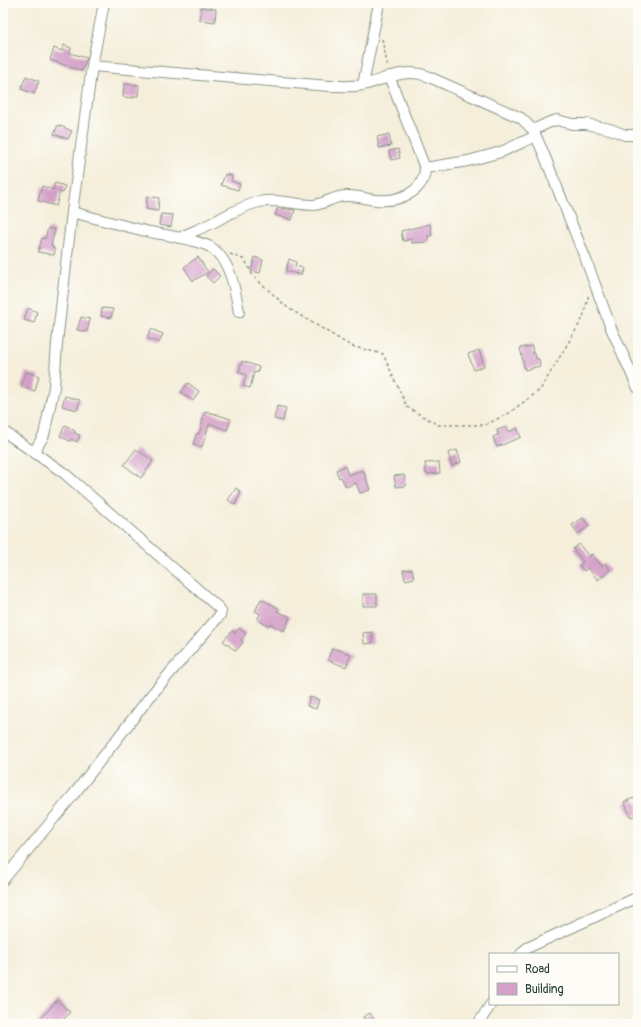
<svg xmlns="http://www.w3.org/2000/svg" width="641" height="1027" viewBox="0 0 641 1027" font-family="Pangolin,sans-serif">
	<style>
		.building { fill: #d4a0c9 }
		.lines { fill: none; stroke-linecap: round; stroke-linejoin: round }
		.minor-casing { stroke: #8a9687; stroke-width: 12 }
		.path { stroke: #8a9687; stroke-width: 1.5; stroke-dasharray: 3 3; stroke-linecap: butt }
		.minor { stroke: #fff; stroke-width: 10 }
	</style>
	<rect width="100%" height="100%" fill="#fdfcf7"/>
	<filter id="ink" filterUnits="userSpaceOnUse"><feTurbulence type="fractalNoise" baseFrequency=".025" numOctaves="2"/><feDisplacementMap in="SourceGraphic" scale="8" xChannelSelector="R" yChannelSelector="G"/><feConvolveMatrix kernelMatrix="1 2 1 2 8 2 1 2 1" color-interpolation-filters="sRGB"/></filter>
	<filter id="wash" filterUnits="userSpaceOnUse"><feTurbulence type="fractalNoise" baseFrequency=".012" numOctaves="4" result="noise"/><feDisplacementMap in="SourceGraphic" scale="16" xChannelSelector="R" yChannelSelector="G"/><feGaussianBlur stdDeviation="0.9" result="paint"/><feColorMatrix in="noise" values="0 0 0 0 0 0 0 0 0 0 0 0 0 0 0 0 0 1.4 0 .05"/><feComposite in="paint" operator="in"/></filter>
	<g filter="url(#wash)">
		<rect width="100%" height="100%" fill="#f4eeda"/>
		<g id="blocks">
			<!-- building -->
			<path class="building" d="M 201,7 L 216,9 L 215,22 L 199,20 Z
				M 64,45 L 71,48 L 70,53 L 87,58 L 82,71 L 50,60 L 54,48 L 62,51 Z
				M 26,76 L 39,81 L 34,94 L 21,89 Z
				M 124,84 L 139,85 L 138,96 L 134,96 L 134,98 L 123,97 Z
				M 58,125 L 72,131 L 68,139 L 54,134 Z
				M 389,134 L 391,146 L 379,148 L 377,137 Z
				M 398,149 L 400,158 L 391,160 L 389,151 Z
				M 225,174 L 232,176 L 231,181 L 240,184 L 238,190 L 221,185 Z
				M 55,183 L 65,186 L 63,193 L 60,192 L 56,206 L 38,201 L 42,186 L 53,190 Z
				M 147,196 L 159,198 L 158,211 L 146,209 Z
				M 278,208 L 295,210 L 292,220 L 275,215 Z
				M 161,214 L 173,215 L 171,227 L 159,225 Z
				M 430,224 L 432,235 L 428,236 L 428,242 L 412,243 L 411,239 L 403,241 L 401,231 Z
				M 48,228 L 55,230 L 51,245 L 55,250 L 54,255 L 38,252 L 42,238 L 45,239 Z
				M 198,257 L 208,272 L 193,281 L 184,267 Z
				M 255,257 L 263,260 L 260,273 L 251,271 Z
				M 289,259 L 296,262 L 295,266 L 303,268 L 301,275 L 286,271 Z
				M 213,269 L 220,276 L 213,283 L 206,276 Z
				M 28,308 L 37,312 L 34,323 L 24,320 Z
				M 102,308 L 113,309 L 111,318 L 101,316 Z
				M 81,317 L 90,319 L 87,332 L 77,330 Z
				M 151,329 L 163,334 L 159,343 L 147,338 Z
				M 532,346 L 533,354 L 535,354 L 536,359 L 539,359 L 540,366 L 525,370 L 520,348 Z
				M 479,350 L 484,366 L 474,370 L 468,354 Z
				M 242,361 L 259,367 L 257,373 L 254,372 L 250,388 L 243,386 L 246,375 L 239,372 Z
				M 26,372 L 39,376 L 35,391 L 21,387 Z
				M 188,383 L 199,391 L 193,401 L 181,392 Z
				M 65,396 L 80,400 L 77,410 L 62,406 Z
				M 277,406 L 286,408 L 283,421 L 274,419 Z
				M 205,411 L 231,419 L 227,430 L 211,424 L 209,425 L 202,447 L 193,444 L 197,433 L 199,434 Z
				M 65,425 L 75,431 L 74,433 L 80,435 L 77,442 L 71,439 L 70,441 L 60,436 Z
				M 507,427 L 509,432 L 517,428 L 521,437 L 497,447 L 493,437 L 498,435 L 497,430 Z
				M 136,449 L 153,461 L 141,478 L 124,465 Z
				M 457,450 L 461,462 L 452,466 L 448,453 Z
				M 439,462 L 440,473 L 426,474 L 425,463 Z
				M 345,466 L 348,475 L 363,470 L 370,490 L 360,493 L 356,483 L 346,487 L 341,477 L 339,478 L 336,470 Z
				M 404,475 L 406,486 L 396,487 L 394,476 Z
				M 236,488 L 241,492 L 235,505 L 228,500 Z
				M 583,518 L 589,526 L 578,534 L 572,525 Z
				M 579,544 L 589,557 L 592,554 L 602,566 L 605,563 L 610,570 L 598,580 L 588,568 L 584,571 L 579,565 L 583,562 L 573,549 Z
				M 412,569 L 414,578 L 405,580 L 403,570 Z
				M 363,594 L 377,594 L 377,606 L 363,606 Z
				M 261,599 L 279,608 L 277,611 L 290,617 L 284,631 L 270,624 L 269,626 L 257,620 L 260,614 L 255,611 Z
				M 239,628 L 246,634 L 241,640 L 243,642 L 236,651 L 223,641 L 232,631 L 235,633 Z
				M 372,632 L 373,643 L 364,644 L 363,633 Z
				M 332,648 L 351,654 L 346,667 L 328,660 Z
				M 310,697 L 319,700 L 316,709 L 307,706 Z
				M 634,798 L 636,802 L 638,801 L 638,814 L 631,817 L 624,802 Z
				M 57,1000 L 70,1012 L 60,1024 L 36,1024 Z
				M 370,1013 L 377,1024 L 367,1024 L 363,1017 Z"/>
		</g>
	</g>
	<g filter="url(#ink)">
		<use href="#blocks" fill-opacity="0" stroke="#8a9687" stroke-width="1"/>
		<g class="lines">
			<defs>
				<path id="minor" d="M 92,66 L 329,86 C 340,86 353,87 363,85 C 385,80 404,67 427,76 L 521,118 L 533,130 L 543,152 L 586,260 L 611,328 L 638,388
					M 363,85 L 379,3
					M 533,130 L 550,122 L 557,120 L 572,124 L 586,124 L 610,129 L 625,135 L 638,135
					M 425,168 L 468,161 L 501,152 L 536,136
					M 72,212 C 98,219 124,226 150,232 C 165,235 200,240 212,248 C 231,262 235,290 239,312
					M 179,238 C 189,233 200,229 210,224 C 226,216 241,206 259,202 C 277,198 296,205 314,205 C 325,204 334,196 346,196 C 356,195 366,199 376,200 C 397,202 425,193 425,168 L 389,76
					M 3,431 L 64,473 L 219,608 L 221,611 L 220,615 L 152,694 L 74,794 L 3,880
					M 34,452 L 44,435 L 54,387 L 57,343 L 72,212 L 92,66 L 104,3
					M 521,954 L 527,948 L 638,897
					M 478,1024 L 491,1004"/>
			</defs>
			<!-- minor casing -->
			<use href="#minor" class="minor-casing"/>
			<!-- path -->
			<path class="path" d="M 382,39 L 388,68
				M 230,254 L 245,260 L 253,276 L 288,308 L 351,346 L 383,354 L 407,407 L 438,425 L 485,425 L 509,413 L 540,390 L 583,318 L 589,294"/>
			<!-- minor -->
			<use href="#minor" class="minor"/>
		</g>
	</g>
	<!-- margin -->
	<rect width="641" height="1027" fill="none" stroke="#fdfcf7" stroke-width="16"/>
	<!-- legend -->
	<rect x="489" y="953" width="130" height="52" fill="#fdfcf7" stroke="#a4b0a9"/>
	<rect x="497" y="966" width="20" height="6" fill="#ffffff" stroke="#a4b0a9"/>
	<text x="525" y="973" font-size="12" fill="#1f3d34">Road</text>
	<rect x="497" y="983" width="20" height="12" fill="#d4a0c9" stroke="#a4b0a9"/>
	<text x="525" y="993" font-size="12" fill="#1f3d34">Building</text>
</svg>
